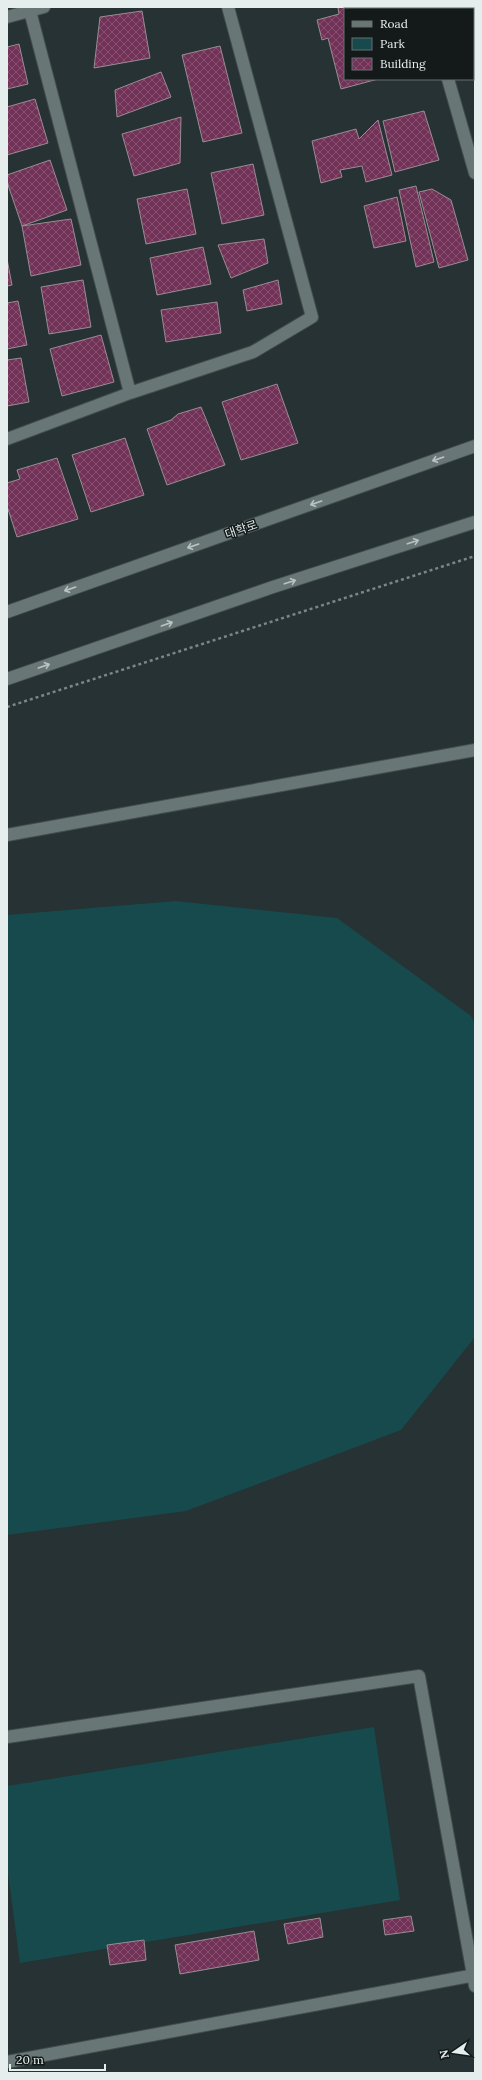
<svg xmlns="http://www.w3.org/2000/svg" width="482" height="2080" viewBox="0 0 482 2080" font-family="Lora,'Noto Sans KR',serif">
	<style>
		.green { fill: #174a4c }
		.building { fill: url(#building-cross-hatch); stroke: #998d93 }
		.lines { fill: none; stroke-linecap: round; stroke-linejoin: round }
		.minor-casing { stroke: #424d4d; stroke-width: 14 }
		.path { stroke: #7c8687; stroke-width: 2.5; stroke-dasharray: 3 3; stroke-linecap: butt }
		.minor { stroke: #687676; stroke-width: 12 }
		.oneway { stroke: #b9c3c3 }
		.labels { text-anchor: middle; dominant-baseline: central; stroke-width: 3; stroke-linejoin: round; paint-order: stroke }
		.street-label { font-size: 12px; fill: #e5eded; stroke: #141919 }
	</style>
	<defs>
		<pattern id="building-cross-hatch" width="8" height="8" patternUnits="userSpaceOnUse"><rect width="8" height="8" fill="#723258"/><path d="M0 0l8 8M0 8l8-8" fill="none" stroke="#865070"/></pattern>
	</defs>
	<rect width="100%" height="100%" fill="#263233"/>
	<!-- green -->
	<path class="green" d="M 176,901 L 337,918 L 471,1016 L 475,1025 L 475,1337 L 401,1430 L 186,1511 L 7,1535 L 7,915 Z
		M 374,1727 L 400,1900 L 20,1963 L 7,1866 L 7,1786 Z"/>
	<!-- building -->
	<path class="building" d="M 394,7 L 395,9 L 345,9 L 345,79 L 378,79 L 341,89 L 328,38 L 322,40 L 317,20 L 339,14 L 338,8 L 341,7 Z
		M 142,11 L 150,58 L 94,68 L 100,17 Z
		M 19,44 L 28,84 L 7,89 L 7,47 Z
		M 220,46 L 242,133 L 203,142 L 182,55 Z
		M 161,72 L 171,97 L 117,117 L 115,90 Z
		M 35,99 L 48,143 L 7,155 L 7,107 Z
		M 424,111 L 439,160 L 395,172 L 383,121 Z
		M 181,117 L 180,163 L 134,176 L 122,134 Z
		M 378,120 L 392,175 L 366,182 L 362,166 L 340,170 L 342,177 L 321,183 L 312,141 L 356,129 L 359,139 Z
		M 50,160 L 67,210 L 22,226 L 7,182 L 7,175 Z
		M 253,164 L 264,215 L 222,224 L 211,173 Z
		M 416,186 L 434,262 L 416,267 L 399,190 Z
		M 187,189 L 196,234 L 146,244 L 137,199 Z
		M 432,189 L 451,200 L 468,260 L 439,268 L 419,192 Z
		M 397,197 L 406,241 L 374,248 L 364,206 Z
		M 71,219 L 81,265 L 31,276 L 22,226 Z
		M 264,239 L 268,263 L 231,278 L 218,245 Z
		M 203,247 L 211,284 L 157,295 L 150,258 Z
		M 7,259 L 12,285 L 7,286 Z
		M 83,280 L 91,327 L 49,334 L 41,287 Z
		M 278,280 L 282,304 L 247,311 L 243,290 Z
		M 18,301 L 27,345 L 7,349 L 7,303 Z
		M 217,302 L 221,333 L 166,342 L 161,310 Z
		M 101,335 L 114,382 L 62,396 L 50,349 Z
		M 21,358 L 29,402 L 7,406 L 7,360 Z
		M 277,384 L 298,443 L 241,460 L 222,402 Z
		M 201,407 L 225,465 L 167,485 L 147,429 L 171,420 L 178,414 Z
		M 125,438 L 144,495 L 91,512 L 72,455 Z
		M 57,458 L 78,519 L 17,537 L 7,506 L 7,483 L 20,479 L 17,470 Z
		M 411,1916 L 414,1931 L 385,1935 L 383,1920 Z
		M 320,1918 L 323,1937 L 288,1944 L 284,1924 Z
		M 254,1931 L 259,1960 L 180,1974 L 175,1945 Z
		M 144,1940 L 146,1960 L 110,1965 L 107,1945 Z"/>
	<g class="lines">
		<defs>
			<path id="minor" d="M 428,7 L 429,9
				M 30,11 L 130,393
				M 7,17 L 44,7
				M 448,79 L 475,173
				M 7,439 L 130,393 L 253,352 L 312,317 L 228,7
				M 7,612 L 475,446
				M 7,679 L 273,587 L 475,522
				M 7,835 L 475,750
				M 7,1737 L 419,1676 L 475,1986
				M 7,2062 L 475,1975"/>
		</defs>
		<!-- minor casing -->
		<use href="#minor" class="minor-casing"/>
		<!-- path -->
		<path class="path" d="M 7,707 L 475,556"/>
		<!-- minor -->
		<use href="#minor" class="minor"/>
	</g>
	<!-- one-way arrows -->
	<defs><path id="oneway-shaft" d="M-6 0H5M1.5-3L5.5 0L1.5 3" fill="none" stroke-width="1.6" stroke-linecap="round" stroke-linejoin="round"/></defs>
	<g class="oneway">
		<use href="#oneway-shaft" transform="translate(438 459) rotate(161)"/>
		<use href="#oneway-shaft" transform="translate(316 503) rotate(161)"/>
		<use href="#oneway-shaft" transform="translate(413 542) rotate(-18)"/>
		<use href="#oneway-shaft" transform="translate(193 546) rotate(161)"/>
		<use href="#oneway-shaft" transform="translate(290 582) rotate(-18)"/>
		<use href="#oneway-shaft" transform="translate(70 589) rotate(161)"/>
		<use href="#oneway-shaft" transform="translate(167 624) rotate(-19)"/>
		<use href="#oneway-shaft" transform="translate(44 666) rotate(-19)"/>
	</g>
	<g class="labels">
		<!-- street labels -->
		<g class="street-label">
			<text transform="translate(241 529) rotate(-19)">대학로</text>
		</g>
	</g>
	<!-- border -->
	<rect width="482" height="2080" fill="none" stroke="#e5eded" stroke-width="16"/>
	<!-- legend -->
	<rect x="344" y="8" width="130" height="72" fill="#141919" stroke="#686e6e"/>
	<rect x="352" y="21" width="20" height="6" fill="#687676" stroke="#686e6e"/>
	<text x="380" y="28" font-size="12" fill="#e5eded">Road</text>
	<rect x="352" y="38" width="20" height="12" fill="#174a4c" stroke="#686e6e"/>
	<text x="380" y="48" font-size="12" fill="#e5eded">Park</text>
	<rect x="352" y="58" width="20" height="12" fill="url(#building-cross-hatch)" stroke="#686e6e"/>
	<text x="380" y="68" font-size="12" fill="#e5eded">Building</text>
	<!-- north arrow -->
	<g transform="translate(454 2052) rotate(257)" stroke="#141919" stroke-width="3" paint-order="stroke">
	<path d="M0-3L7 15L0 10L-7 15Z" fill="#e5eded"/>
	<text y="-6" font-size="11" font-weight="bold" text-anchor="middle" fill="#e5eded">N</text>
	</g>
	<!-- scale -->
	<path d="M10 2064v6h95v-6" fill="none" stroke="#e5eded" stroke-width="2"/>
	<text x="16" y="2064" font-size="12" fill="#e5eded" stroke="#141919" stroke-width="3" paint-order="stroke">20 m</text>
</svg>
